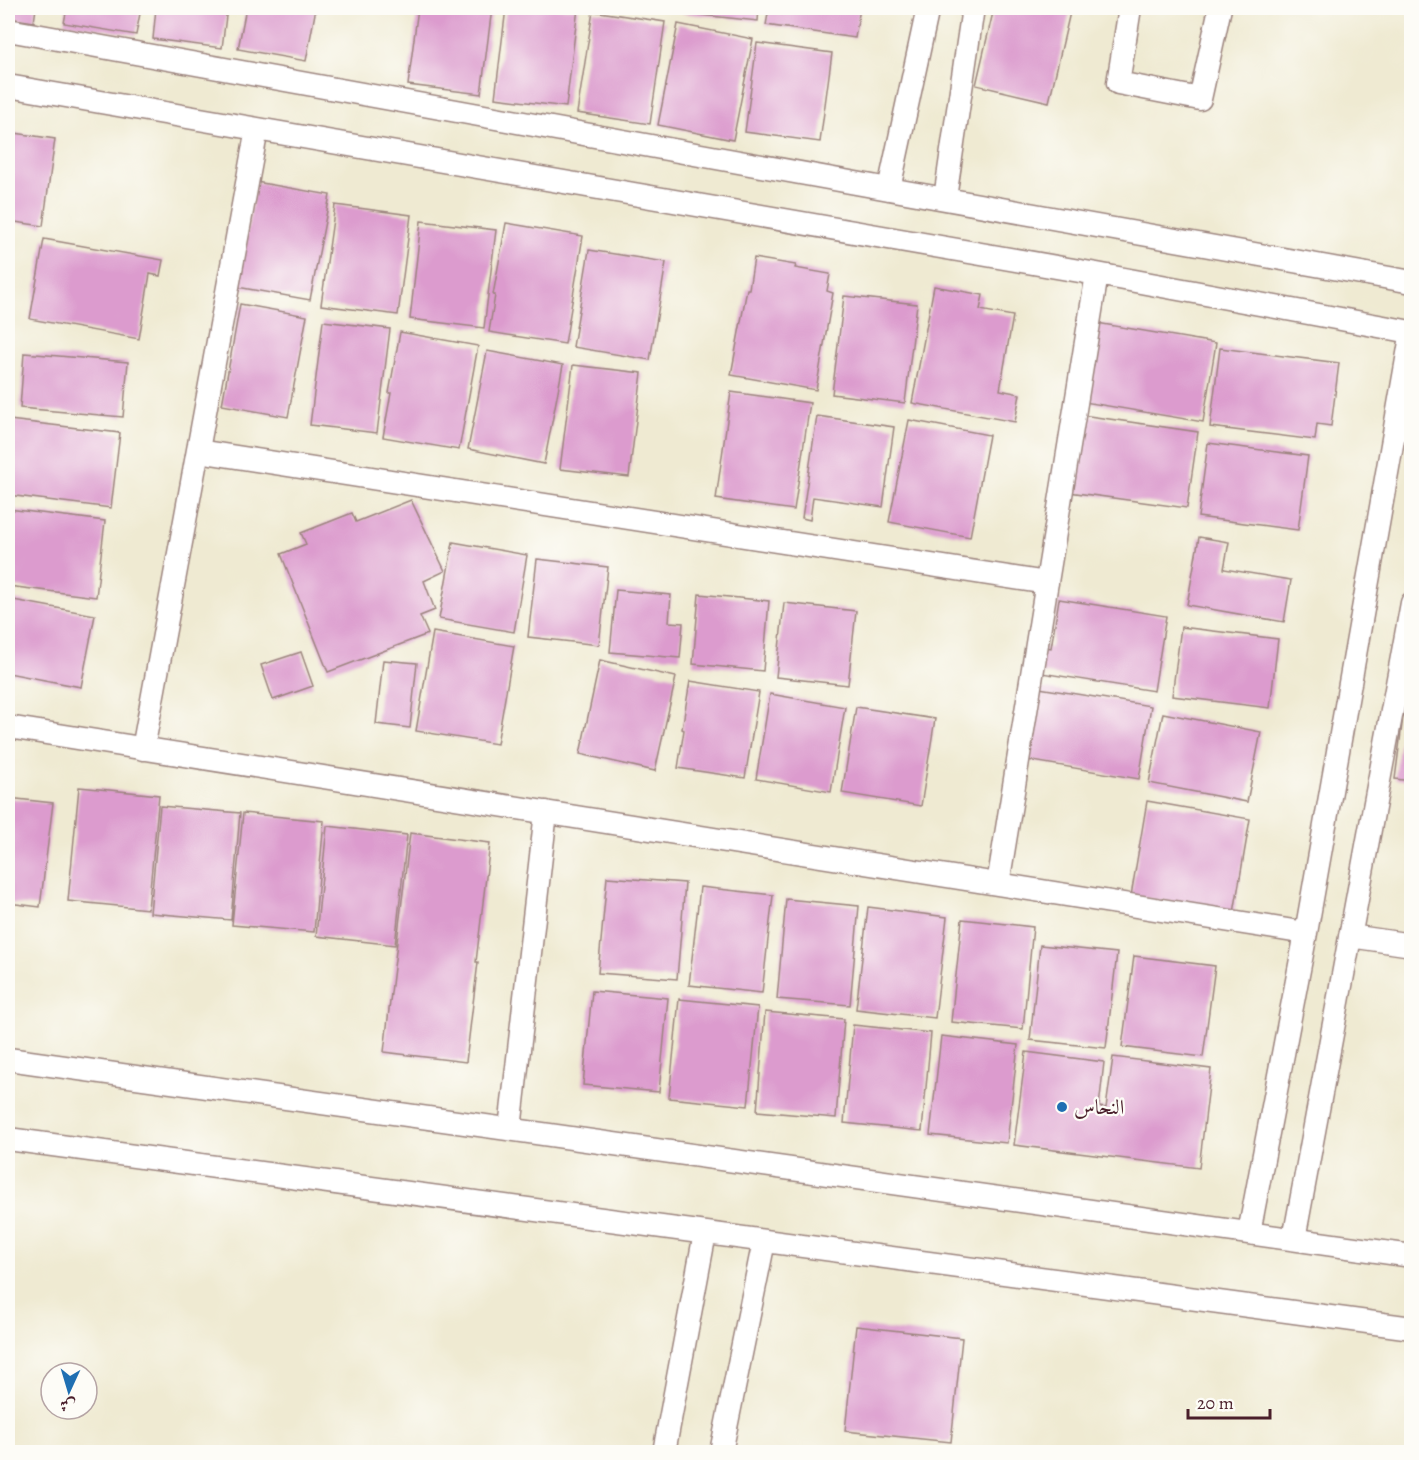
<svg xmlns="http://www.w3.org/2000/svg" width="1419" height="1460" viewBox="0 0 1419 1460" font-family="Alegreya,Amiri,serif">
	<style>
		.building { fill: #dc9bce }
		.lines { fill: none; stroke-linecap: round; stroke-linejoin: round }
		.street-casing { stroke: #9c847e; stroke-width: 25 }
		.street { stroke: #fff; stroke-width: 22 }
		.poi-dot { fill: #1f6fb2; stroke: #fdfcf7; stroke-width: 2 }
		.labels { text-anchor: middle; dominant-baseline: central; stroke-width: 4.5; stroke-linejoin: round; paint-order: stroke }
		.poi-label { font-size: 21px; fill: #4a1f2b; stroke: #fdfcf7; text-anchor: start }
	</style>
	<rect width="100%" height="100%" fill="#fdfcf7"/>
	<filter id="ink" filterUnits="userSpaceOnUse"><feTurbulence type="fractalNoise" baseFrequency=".0167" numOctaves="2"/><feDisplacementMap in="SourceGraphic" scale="12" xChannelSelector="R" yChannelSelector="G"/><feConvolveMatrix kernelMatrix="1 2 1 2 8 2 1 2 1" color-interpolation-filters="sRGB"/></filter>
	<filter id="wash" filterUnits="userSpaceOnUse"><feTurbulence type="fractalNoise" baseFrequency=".008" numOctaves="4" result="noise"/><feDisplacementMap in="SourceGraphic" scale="24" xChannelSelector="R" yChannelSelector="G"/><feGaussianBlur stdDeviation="1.35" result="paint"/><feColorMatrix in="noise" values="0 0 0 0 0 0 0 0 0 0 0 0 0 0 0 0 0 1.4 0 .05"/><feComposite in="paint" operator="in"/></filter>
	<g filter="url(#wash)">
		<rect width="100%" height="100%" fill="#efead2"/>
		<g id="blocks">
			<!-- building -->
			<path class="building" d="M 8,8 L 36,8 L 34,22 L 8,18 Z
				M 67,8 L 141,8 L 136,35 L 64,23 Z
				M 156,8 L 227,8 L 222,48 L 153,39 Z
				M 246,8 L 316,8 L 306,61 L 238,49 Z
				M 418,8 L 492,8 L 481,94 L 408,85 Z
				M 506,8 L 578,8 L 566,107 L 495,98 Z
				M 683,8 L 759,8 L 758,21 L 682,13 Z
				M 769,8 L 860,8 L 855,38 L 766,25 Z
				M 994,8 L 1071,8 L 1049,102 L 976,85 Z
				M 593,11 L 665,22 L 650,124 L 577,113 Z
				M 678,24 L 753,39 L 733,140 L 658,125 Z
				M 757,43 L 832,53 L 820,142 L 745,132 Z
				M 8,132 L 55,139 L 43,226 L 8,221 Z
				M 256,182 L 330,195 L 310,300 L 237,287 Z
				M 335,205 L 411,215 L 398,315 L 321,305 Z
				M 421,221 L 496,230 L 484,328 L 410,319 Z
				M 506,223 L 583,236 L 565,344 L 489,332 L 495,295 L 493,295 Z
				M 44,239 L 163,260 L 160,276 L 150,274 L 139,339 L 30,319 Z
				M 589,250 L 666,262 L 650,360 L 573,347 Z
				M 754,258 L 796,265 L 795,268 L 830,274 L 827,291 L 833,293 L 816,390 L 731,375 L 747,289 L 749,289 Z
				M 934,286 L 983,295 L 980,310 L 1013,316 L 1000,390 L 1020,394 L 1015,422 L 912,403 Z
				M 844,296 L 917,304 L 905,403 L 832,394 Z
				M 240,304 L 307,316 L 288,417 L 222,405 Z
				M 323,321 L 390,329 L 377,433 L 310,425 Z
				M 1097,323 L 1216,343 L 1203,422 L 1084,402 Z
				M 400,332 L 478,346 L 459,450 L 383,437 L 391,393 L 389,393 Z
				M 1220,348 L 1339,363 L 1331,426 L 1317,424 L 1315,440 L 1210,427 Z
				M 487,351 L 563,365 L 544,464 L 468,449 Z
				M 24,353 L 128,362 L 123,417 L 20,408 Z
				M 573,365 L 642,373 L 629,477 L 560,469 Z
				M 731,392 L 810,403 L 794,510 L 716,499 Z
				M 1082,415 L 1198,432 L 1187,508 L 1069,492 Z
				M 817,416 L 894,427 L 883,507 L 813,497 L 810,520 L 802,518 Z
				M 9,420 L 120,433 L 111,508 L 8,495 Z
				M 909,420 L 989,435 L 970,537 L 889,522 Z
				M 1208,443 L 1308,456 L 1298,530 L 1198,517 Z
				M 411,500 L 445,571 L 424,581 L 435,610 L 420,616 L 428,634 L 328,672 L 281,554 L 306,544 L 301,533 L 352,513 L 356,522 Z
				M 8,509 L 105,521 L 96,597 L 8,586 Z
				M 1199,537 L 1229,542 L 1224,569 L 1291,580 L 1284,622 L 1187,605 Z
				M 453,542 L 527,555 L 514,632 L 439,619 Z
				M 537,559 L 608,567 L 599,645 L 528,637 Z
				M 616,590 L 671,595 L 669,622 L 683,623 L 680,658 L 610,652 Z
				M 699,594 L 769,601 L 763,671 L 693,664 Z
				M 8,599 L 95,615 L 81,687 L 8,673 Z
				M 1059,599 L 1166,616 L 1154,691 L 1035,672 L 1039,646 L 1051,648 Z
				M 784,603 L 856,611 L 848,685 L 776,677 Z
				M 1181,627 L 1278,639 L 1270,708 L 1172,696 Z
				M 433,632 L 514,646 L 497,744 L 416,731 Z
				M 301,652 L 313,686 L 273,700 L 261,665 Z
				M 383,660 L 417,663 L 410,728 L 376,724 Z
				M 600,660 L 676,677 L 655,771 L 580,754 Z
				M 690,681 L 759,692 L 745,778 L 678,768 L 684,730 L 682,729 Z
				M 1033,687 L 1151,706 L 1139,779 L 1021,759 Z
				M 770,694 L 845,707 L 831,792 L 756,779 Z
				M 856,707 L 935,719 L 921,806 L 842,793 Z
				M 1404,709 L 1412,710 L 1412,781 L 1395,779 Z
				M 1163,713 L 1261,732 L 1247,802 L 1149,783 Z
				M 79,787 L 159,795 L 148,909 L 68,901 Z
				M 8,798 L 53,803 L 40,907 L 8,903 Z
				M 1147,801 L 1250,819 L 1234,913 L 1131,896 Z
				M 160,806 L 240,813 L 231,920 L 150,913 Z
				M 243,813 L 324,821 L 314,932 L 232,925 Z
				M 327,826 L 407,835 L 395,945 L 316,936 Z
				M 410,833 L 490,843 L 476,962 L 478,962 L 466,1062 L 384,1052 Z
				M 607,877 L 685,883 L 677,979 L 598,973 Z
				M 700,887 L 773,895 L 762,993 L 689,985 Z
				M 786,899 L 859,906 L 850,1005 L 777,999 Z
				M 868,907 L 947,917 L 935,1018 L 856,1009 Z
				M 962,919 L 1033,927 L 1023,1029 L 951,1022 Z
				M 1040,945 L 1117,953 L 1106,1048 L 1030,1040 Z
				M 1134,956 L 1215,966 L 1203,1057 L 1122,1047 Z
				M 592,991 L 668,998 L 659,1092 L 583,1085 Z
				M 679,999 L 758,1007 L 748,1106 L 669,1098 Z
				M 765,1012 L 844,1019 L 836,1118 L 757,1111 Z
				M 853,1025 L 931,1033 L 922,1131 L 844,1123 Z
				M 941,1036 L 1018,1045 L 1007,1143 L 930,1135 Z
				M 1026,1052 L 1104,1062 L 1099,1107 L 1106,1108 L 1113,1057 L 1211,1069 L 1199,1168 L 1014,1145 Z
				M 856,1326 L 962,1338 L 951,1442 L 845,1431 Z"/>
		</g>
	</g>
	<g filter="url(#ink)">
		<use href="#blocks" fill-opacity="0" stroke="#9c847e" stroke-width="1.5"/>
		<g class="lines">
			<defs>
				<path id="street" d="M 1130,8 L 1118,83 L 1200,99 L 1220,8
					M 8,30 L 889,189 L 1412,282
					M 8,86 L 1097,274 L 1411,332
					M 889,189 L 928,8
					M 945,198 L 973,8
					M 198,451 L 1047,583
					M 8,727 L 1306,933
					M 143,749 L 257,129
					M 998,884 L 1097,274
					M 1350,936 L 1412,945
					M 8,1059 L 1412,1256
					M 510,1129 L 546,812
					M 8,1139 L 1412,1328
					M 1249,1233 L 1306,933 L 1412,331
					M 1294,1239 L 1412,603
					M 664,1452 L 705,1233
					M 721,1452 L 764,1241"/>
			</defs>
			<!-- street casing -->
			<use href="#street" class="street-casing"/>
			<!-- street -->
			<use href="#street" class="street"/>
		</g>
	</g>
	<!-- markers -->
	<circle class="poi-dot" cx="1062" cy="1107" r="6"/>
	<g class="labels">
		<!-- poi labels -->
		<g class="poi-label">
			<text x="1074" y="1107">النحاس</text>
		</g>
	</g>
	<!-- margin -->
	<rect width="1419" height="1460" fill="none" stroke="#fdfcf7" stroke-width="30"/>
	<!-- north arrow -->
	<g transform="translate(69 1391) rotate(184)"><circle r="28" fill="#fdfcf7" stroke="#b5a4a5" stroke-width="1.5"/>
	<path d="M0-4.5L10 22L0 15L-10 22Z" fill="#1f6fb2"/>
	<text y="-9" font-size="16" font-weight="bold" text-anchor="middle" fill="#4a1f2b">ش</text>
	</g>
	<!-- scale -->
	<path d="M1188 1409v9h82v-9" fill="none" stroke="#4a1f2b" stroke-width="3"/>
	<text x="1197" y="1409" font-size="18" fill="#4a1f2b" stroke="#fdfcf7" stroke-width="4.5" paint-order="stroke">20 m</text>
</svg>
